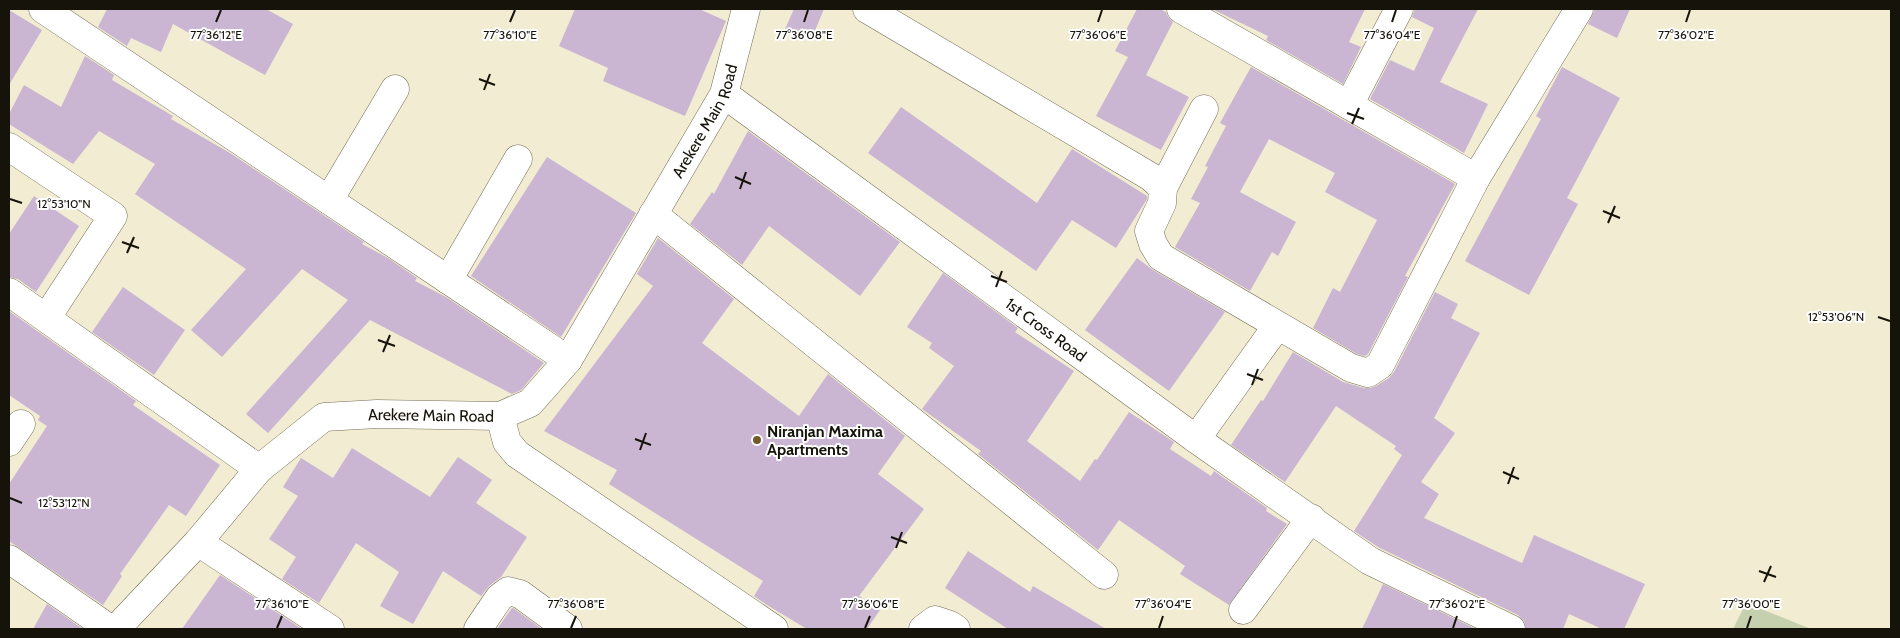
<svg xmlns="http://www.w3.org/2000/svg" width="1900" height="638" viewBox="0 0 1900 638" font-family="Cabin,sans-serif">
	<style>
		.green { fill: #c5d0af }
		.building { fill: #cab5d3 }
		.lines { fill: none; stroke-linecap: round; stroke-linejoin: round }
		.minor-casing { stroke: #746e58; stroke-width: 29 }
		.tertiary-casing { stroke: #746e58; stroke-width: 29 }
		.minor { stroke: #fff; stroke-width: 28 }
		.tertiary { stroke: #fff; stroke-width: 28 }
		.ticks { fill: none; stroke: #15130a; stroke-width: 2 }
		.poi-dot { fill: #73582a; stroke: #fff; stroke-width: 2 }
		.labels { text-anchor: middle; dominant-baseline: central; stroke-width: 4; stroke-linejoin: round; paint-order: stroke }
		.street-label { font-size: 16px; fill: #15130a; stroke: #fff }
		.poi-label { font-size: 16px; font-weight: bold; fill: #15130a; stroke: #fff; text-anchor: start }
		.ticks-label { font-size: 12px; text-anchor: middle; fill: #15130a; stroke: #fff; stroke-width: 4; stroke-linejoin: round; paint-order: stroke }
	</style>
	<rect width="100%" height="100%" fill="#f2ecd2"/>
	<!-- green -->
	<path class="green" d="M 1746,603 L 1811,629 L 1733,629 Z"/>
	<!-- building -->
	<path class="building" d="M 107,9 L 266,9 L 293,24 L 265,75 L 173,24 L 161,52 L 131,38 L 127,46 L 98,27 Z
		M 575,9 L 699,9 L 726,21 L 685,116 L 603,81 L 608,68 L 559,46 Z
		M 794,9 L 824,9 L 811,40 L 785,29 Z
		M 1137,9 L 1160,9 L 1166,12 L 1168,17 L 1173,22 L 1146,75 L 1189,97 L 1161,150 L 1096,116 L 1128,57 L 1115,51 Z
		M 1212,9 L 1365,9 L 1349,42 L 1361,47 L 1343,84 L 1266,40 L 1268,36 Z
		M 1415,9 L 1478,9 L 1440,82 L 1488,104 L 1464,153 L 1370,99 L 1390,60 L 1414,71 L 1434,28 L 1412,17 Z
		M 1595,9 L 1630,9 L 1617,38 L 1588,24 Z
		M 9,10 L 42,30 L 9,85 Z
		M 85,56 L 114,75 L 112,80 L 173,116 L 171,119 L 230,153 L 364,242 L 362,244 L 388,258 L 417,278 L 415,281 L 446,297 L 544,363 L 543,364 L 521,390 L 512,394 L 370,320 L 268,433 L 246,414 L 348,300 L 302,269 L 222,357 L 191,330 L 246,269 L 135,194 L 155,164 L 99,131 L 73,164 L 9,124 L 9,114 L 24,85 L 61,107 Z
		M 1251,67 L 1455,184 L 1405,276 L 1408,277 L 1368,354 L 1365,356 L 1357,354 L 1313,328 L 1333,288 L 1340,292 L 1377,220 L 1325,192 L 1335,173 L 1269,139 L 1240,192 L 1296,222 L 1278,256 L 1272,252 L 1250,291 L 1175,247 L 1200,203 L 1191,199 L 1208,167 L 1205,166 L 1226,126 L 1220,123 Z
		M 1562,67 L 1620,98 L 1567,198 L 1578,204 L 1529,295 L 1465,261 L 1541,119 L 1536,116 Z
		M 901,107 L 1037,203 L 1072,149 L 1147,196 L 1147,199 L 1116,248 L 1072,220 L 1036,271 L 868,153 Z
		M 748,131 L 900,242 L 860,296 L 769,226 L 742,265 L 690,224 L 712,192 L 714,194 Z
		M 547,157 L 636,213 L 561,337 L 471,276 Z
		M 34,196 L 79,226 L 36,292 L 18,279 L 9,277 L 9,234 Z
		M 658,238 L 734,299 L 702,343 L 799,416 L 828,374 L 905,436 L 878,474 L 924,509 L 859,596 L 880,610 L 867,629 L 807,629 L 767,605 L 754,596 L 763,581 L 609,484 L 617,470 L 544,431 L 653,286 L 637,274 Z
		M 1137,258 L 1153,270 L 1225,312 L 1169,391 L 1085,330 Z
		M 943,273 L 1018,328 L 1015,332 L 1074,371 L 1027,441 L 1080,481 L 1095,459 L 1097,460 L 1129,412 L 1174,442 L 1170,449 L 1211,476 L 1214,471 L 1267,508 L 1266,511 L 1287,524 L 1229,605 L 1180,574 L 1185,566 L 1119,520 L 1098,550 L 978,454 L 981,451 L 922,409 L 954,366 L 929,348 L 932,343 L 907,327 Z
		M 123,287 L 185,330 L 154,375 L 92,332 Z
		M 1435,292 L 1458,304 L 1451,318 L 1480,333 L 1434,418 L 1455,433 L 1421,482 L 1439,494 L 1424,518 L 1522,563 L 1534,535 L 1645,584 L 1624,629 L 1602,629 L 1569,614 L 1563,629 L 1526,629 L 1524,621 L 1518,615 L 1378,547 L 1354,531 L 1402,455 L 1394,449 L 1396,446 L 1336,406 L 1285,482 L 1231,445 L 1261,400 L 1263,401 L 1293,352 L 1343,382 L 1364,388 L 1370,388 L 1376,386 L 1389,378 L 1394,372 Z
		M 9,311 L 136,401 L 133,405 L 220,465 L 186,516 L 169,505 L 120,574 L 122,576 L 103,605 L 9,541 L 9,484 L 47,426 L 38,420 L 40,416 L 9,395 Z
		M 352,448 L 430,497 L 458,457 L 492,480 L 476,503 L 527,537 L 501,577 L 489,586 L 481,596 L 443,571 L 413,624 L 380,606 L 399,572 L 356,543 L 319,603 L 282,579 L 296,557 L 269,539 L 298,496 L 283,487 L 301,458 L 333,478 Z
		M 968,551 L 1030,592 L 1033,586 L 1106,629 L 1008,629 L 945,588 Z
		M 220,575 L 302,629 L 182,629 Z
		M 1383,584 L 1476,629 L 1362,629 Z
		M 47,604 L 83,629 L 33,629 Z
		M 512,608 L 513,608 L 542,629 L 497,629 Z"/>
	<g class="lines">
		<defs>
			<g id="minor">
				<path d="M 43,9 L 568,360"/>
				<path d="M 867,9 L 1151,177 L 1163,188"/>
				<path d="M 1181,9 L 1476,178"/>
				<path id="s1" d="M 724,94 L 1196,439 L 1370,561 L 1511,629"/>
				<path d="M 1349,105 L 1399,9"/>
				<path d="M 1204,109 L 1163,188 L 1162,203 L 1149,231 L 1153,244 L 1161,257 L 1351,368 L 1368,373 L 1380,365 L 1476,178 L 1579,9"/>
				<path d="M 9,147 L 113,216 L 47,317"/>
				<path d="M 329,200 L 395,89"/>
				<path d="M 653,214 L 1104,575"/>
				<path d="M 448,280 L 518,159"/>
				<path d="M 9,292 L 259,469"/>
				<path d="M 500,416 L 507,442 L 517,454 L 774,629"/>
				<path d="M 1196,439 L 1277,326"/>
				<path d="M 9,442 L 21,424"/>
				<path d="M 9,559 L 110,629"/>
				<path d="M 1243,610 L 1311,518"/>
				<path d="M 478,629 L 499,598 L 508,591 L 520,594 L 568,629"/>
				<path d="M 923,629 L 935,620 L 950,625 L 956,629"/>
			</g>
			<g id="tertiary">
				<path d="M 198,542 L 330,629"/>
				<path id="s2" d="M 116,629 L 198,542 L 259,469 L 324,417 L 377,414 L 500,416 L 530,403 L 568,360 L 724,94 L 746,9"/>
			</g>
		</defs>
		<!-- minor casing -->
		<use href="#minor" class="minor-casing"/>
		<!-- tertiary casing -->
		<use href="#tertiary" class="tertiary-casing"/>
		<!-- minor -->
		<use href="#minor" class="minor"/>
		<!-- tertiary -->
		<use href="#tertiary" class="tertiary"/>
	</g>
	<!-- ticks -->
	<path class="ticks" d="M 216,22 L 221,10M 510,22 L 515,10M 804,22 L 808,10M 1098,22 L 1102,10M 1392,22 L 1396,10M 1686,22 L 1690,10M 479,79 L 495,85M 484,90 L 490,74M 1347,113 L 1364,119M 1352,124 L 1359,108M 735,177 L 751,184M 740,189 L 746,172M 10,199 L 22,203M 1603,211 L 1620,218M 1608,223 L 1615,206M 122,242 L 139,248M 127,253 L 134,237M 991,276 L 1007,282M 996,287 L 1002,271M 1878,317 L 1890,321M 378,340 L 395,346M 383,352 L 390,335M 1247,374 L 1263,380M 1252,385 L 1258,369M 635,439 L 651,445M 640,450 L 646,433M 1503,472 L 1519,479M 1508,484 L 1514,467M 10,498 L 22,503M 891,537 L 907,543M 896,548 L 902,532M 1759,571 L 1776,577M 1764,582 L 1771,566M 277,628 L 282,616M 571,628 L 576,616M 865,628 L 870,616M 1159,628 L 1163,616M 1453,628 L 1457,616M 1747,628 L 1751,616"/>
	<!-- markers -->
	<circle class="poi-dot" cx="757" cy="440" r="5"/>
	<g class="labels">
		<!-- street labels -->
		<g class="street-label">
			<text stroke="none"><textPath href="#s2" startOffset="840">Arekere Main Road</textPath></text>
			<text stroke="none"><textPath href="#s1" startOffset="399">1st Cross Road</textPath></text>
			<text stroke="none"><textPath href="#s2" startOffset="405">Arekere Main Road</textPath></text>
		</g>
		<!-- poi labels -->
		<g class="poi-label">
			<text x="767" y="431">Niranjan Maxima<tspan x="767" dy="18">Apartments</tspan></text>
		</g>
	</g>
	<g class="ticks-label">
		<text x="216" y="39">77°36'12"E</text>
		<text x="510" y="39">77°36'10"E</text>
		<text x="804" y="39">77°36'08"E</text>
		<text x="1098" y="39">77°36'06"E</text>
		<text x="1392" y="39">77°36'04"E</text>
		<text x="1686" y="39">77°36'02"E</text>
		<text x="64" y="208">12°53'10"N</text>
		<text x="1836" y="321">12°53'06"N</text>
		<text x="64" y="507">12°53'12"N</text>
		<text x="282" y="608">77°36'10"E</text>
		<text x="576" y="608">77°36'08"E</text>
		<text x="870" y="608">77°36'06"E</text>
		<text x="1163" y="608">77°36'04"E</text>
		<text x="1457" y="608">77°36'02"E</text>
		<text x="1751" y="608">77°36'00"E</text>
	</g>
	<!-- border -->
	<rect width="1900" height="638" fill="none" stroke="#15130a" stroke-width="20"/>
</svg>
